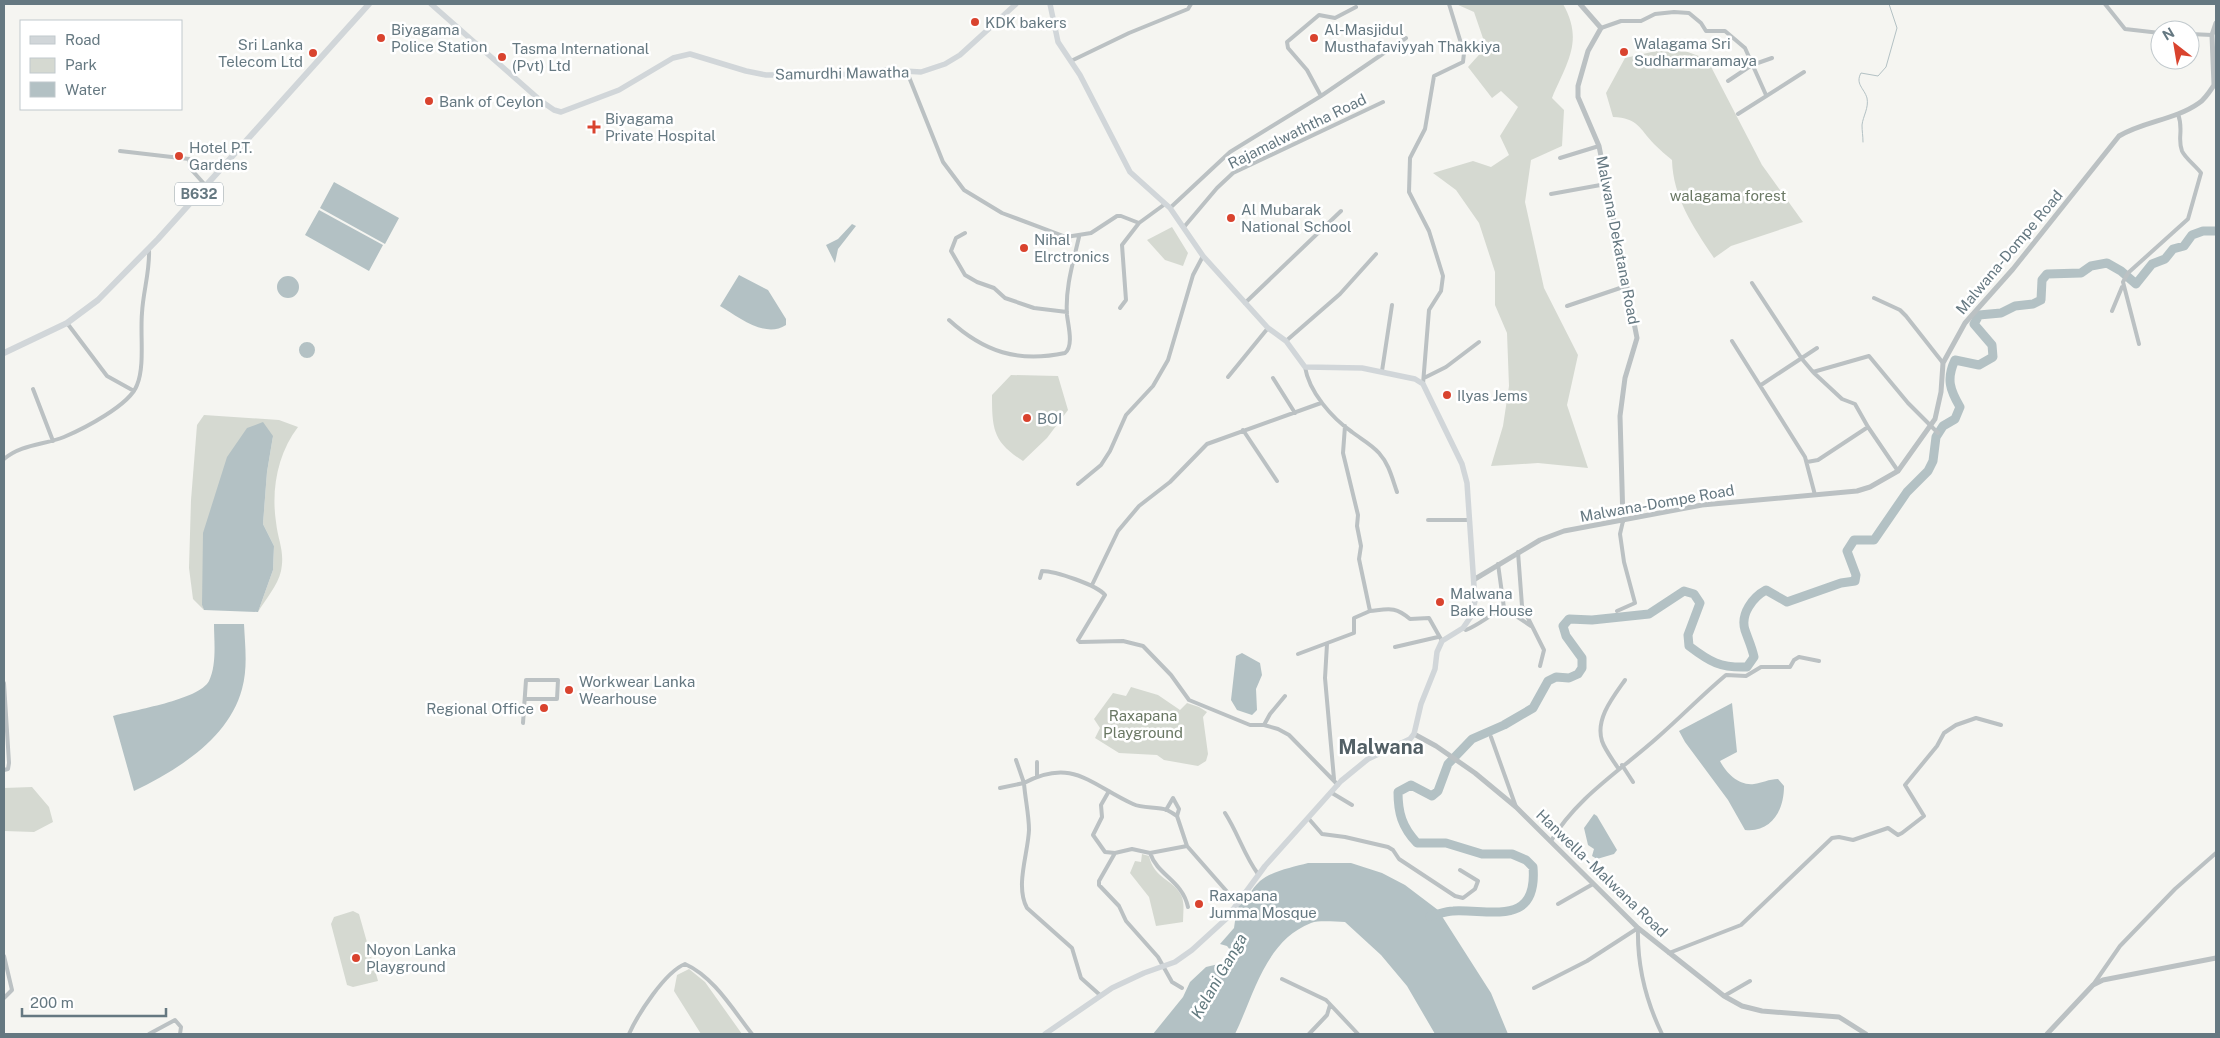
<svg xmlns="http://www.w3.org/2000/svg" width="2220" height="1038" viewBox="0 0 2220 1038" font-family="'Public Sans',sans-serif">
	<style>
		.green { fill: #d5d9d1 }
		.water { fill: #b3c1c4 }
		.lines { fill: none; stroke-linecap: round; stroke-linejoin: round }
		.stream { stroke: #b3c1c4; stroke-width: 1 }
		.river { stroke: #b3c1c4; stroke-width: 9 }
		.minor { stroke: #bbc1c3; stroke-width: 4 }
		.tertiary { stroke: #bbc1c3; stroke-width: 5 }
		.secondary { stroke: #d1d6d9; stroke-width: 5.5 }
		.primary { stroke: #d1d6d9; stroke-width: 6 }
		.poi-dot { fill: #d9432e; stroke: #fff; stroke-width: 2 }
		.labels { text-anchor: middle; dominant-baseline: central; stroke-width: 5; stroke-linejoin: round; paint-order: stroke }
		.shield { fill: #fff; stroke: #93a0a7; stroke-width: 1 }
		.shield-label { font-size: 14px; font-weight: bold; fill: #657881 }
		.poi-label { font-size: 15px; fill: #657881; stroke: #fff; text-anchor: start }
		.street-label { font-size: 15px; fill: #657881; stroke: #fff }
		.park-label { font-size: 15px; fill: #6a7864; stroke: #fff }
		.water-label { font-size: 16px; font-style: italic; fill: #61797e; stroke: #fff }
		.district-label { font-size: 20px; font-weight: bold; fill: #536066; stroke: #fff }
	</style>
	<rect width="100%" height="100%" fill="#f5f5f1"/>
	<!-- green -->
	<path class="green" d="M 1456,4 L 1563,4 C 1584,41 1567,62 1552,98 L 1564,110 L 1562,146 L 1531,160 L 1525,202 L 1544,288 L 1578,355 L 1567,405 L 1588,468 L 1538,463 L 1491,466 L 1503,426 L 1509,386 L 1507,333 L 1495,305 L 1495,272 L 1479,223 L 1456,190 L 1433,173 L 1473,161 L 1491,167 L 1509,155 L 1500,136 L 1518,107 L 1501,91 L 1492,98 L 1468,67 L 1486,47 L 1474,12 Z
		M 1674,47 L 1707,59 L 1762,165 L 1803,222 L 1731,246 L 1714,258 C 1694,228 1673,198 1672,160 C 1666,155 1660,150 1654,144 C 1639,128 1638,118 1613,117 L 1606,93 L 1625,58 Z
		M 1172,227 L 1188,253 L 1183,266 L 1165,260 L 1147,240 Z
		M 1011,375 L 1058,376 L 1068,410 L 1047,438 L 1023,461 C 993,442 992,429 992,395 Z
		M 204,415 L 279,420 L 298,427 C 278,453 271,489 276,522 C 278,541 285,551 281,571 C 278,585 265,600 258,612 L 273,570 L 274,546 L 263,524 L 267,472 L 273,436 L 202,604 L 204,610 L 193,599 L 189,568 L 191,500 L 197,425 Z
		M 1131,687 L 1158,695 L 1180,710 L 1187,703 L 1199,707 L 1207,712 L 1203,717 L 1208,754 L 1206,761 L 1198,766 L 1164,760 L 1157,755 L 1119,753 L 1095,738 L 1100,728 L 1094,719 L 1113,693 L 1126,696 Z
		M 32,787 L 49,807 L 53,822 L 34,832 L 4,831 L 4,788 Z
		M 1142,854 L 1149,856 C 1154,879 1173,879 1181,895 C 1185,903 1183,913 1183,922 L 1156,926 L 1149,897 L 1130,873 L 1135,861 L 1141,862 Z
		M 353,911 L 359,914 L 378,981 L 353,987 L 347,985 L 331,924 L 334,917 Z
		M 689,969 L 705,982 L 742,1034 L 701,1034 L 674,991 L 677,975 Z"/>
	<!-- water -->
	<path class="water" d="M 334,182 L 399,218 L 385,244 L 320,208 Z
		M 319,210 L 383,245 L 369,271 L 305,235 Z
		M 852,224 L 856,226 L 838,249 L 835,263 L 826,245 L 838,239 Z
		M 739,275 L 768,290 L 786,319 L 786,325 C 765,339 739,317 720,306 Z
		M277 287a11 11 0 1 1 22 0a11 11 0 1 1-22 0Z
		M299 350a8 8 0 1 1 16 0a8 8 0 1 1-16 0Z
		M 263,422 L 273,436 L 267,472 L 263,524 L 274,546 L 273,570 L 258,612 L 204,610 L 202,605 L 203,533 L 227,457 L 247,428 Z
		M 214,624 L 244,624 C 245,645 248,668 242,689 C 229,738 178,770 134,791 L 113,716 C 133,710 199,700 209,681 C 217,664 214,641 214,624 Z
		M 1242,653 L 1260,663 L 1262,675 L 1256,689 L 1257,710 L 1252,715 L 1237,710 L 1231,700 L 1236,656 Z
		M 1732,703 L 1737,752 L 1720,761 C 1726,773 1739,786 1754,784 C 1762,783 1769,779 1778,779 L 1784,786 C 1784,811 1771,833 1745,830 L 1728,800 L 1685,742 L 1679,731 Z
		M 1594,814 L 1597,816 L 1617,850 L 1614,854 L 1597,859 L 1592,856 L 1594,849 L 1588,845 L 1584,828 Z
		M 1308,863 L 1351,863 L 1382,873 L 1405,885 L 1438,910 L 1491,993 L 1508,1034 L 1435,1034 L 1407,986 L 1381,955 L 1345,922 C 1335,922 1320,920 1311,923 C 1265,941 1254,995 1235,1034 L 1153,1034 L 1183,997 L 1190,982 L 1206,967 L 1227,962 L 1231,951 L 1227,946 L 1220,944 L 1234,928 L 1237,907 C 1247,901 1251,889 1260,881 C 1272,871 1293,867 1308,863 Z"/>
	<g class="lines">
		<!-- stream -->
		<path class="stream" d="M 1863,142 C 1863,136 1862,131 1862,125 C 1863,116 1869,108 1867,98 C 1864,88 1855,84 1861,73 L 1878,76 L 1886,67 L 1897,28 L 1889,4"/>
		<!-- river -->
		<path class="river" d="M 1430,916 C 1437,915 1445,911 1453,911 C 1491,909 1538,927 1533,867 L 1526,860 L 1512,854 L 1482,854 L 1446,843 L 1417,843 C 1402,827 1398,813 1398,792 L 1411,785 L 1432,796 L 1438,791 L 1448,764 L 1472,739 L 1504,725 L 1533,708 L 1548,681 L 1556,677 L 1569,678 L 1578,674 L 1582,668 L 1582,658 L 1566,636 L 1563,626 L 1569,619 L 1592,620 L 1649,614 L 1684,591 L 1694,594 L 1700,603 L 1688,635 L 1689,646 C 1710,662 1720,668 1747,667 L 1754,657 C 1752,647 1748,639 1745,630 C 1740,614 1753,597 1766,590 L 1787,602 L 1841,583 L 1855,581 L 1856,575 L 1847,551 L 1854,540 L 1874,540 L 1907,492 L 1928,471 L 1933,461 L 1936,437 L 1943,426 L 1955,419 L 1960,407 C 1950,390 1946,379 1955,360 L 1979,365 L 1993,357 L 1992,345 L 1974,324 L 1979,315 L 2001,313 L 2015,306 L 2033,304 L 2041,300 L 2042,280 L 2047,274 L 2081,273 L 2091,266 L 2107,263 L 2121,271 L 2136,284 L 2152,264 L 2165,259 L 2173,249 L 2184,246 L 2192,235 L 2203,231 L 2216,231"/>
		<!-- minor -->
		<path class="minor" d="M 2105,4 L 2125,29 L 2160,33
			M 1601,28 L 1621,21 L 1641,21 L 1655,14 L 1674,12 L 1689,13 L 1701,23 L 1706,31 L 1725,31 L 1745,48 L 1766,95
			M 2190,34 L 2212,35
			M 1071,61 L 1129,33 L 1188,9 L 1191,4
			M 907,72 L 943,162 L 964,190 L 1002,213 L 1066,237 L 1091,233 L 1117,216 L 1121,216 L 1139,223 L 1165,204
			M 1728,81 L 1752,65 L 1772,58
			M 1321,96 L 1307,70 L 1288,48 L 1287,42 L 1319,15 L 1335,18 L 1356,7
			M 1738,114 L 1804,72
			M 120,151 L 189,159 L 190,168 L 206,186
			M 1560,158 L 1599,146
			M 1551,194 L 1606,184
			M 1170,208 L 1230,152 L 1321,96 L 1406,38
			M 1184,227 L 1217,188 L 1233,173 L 1383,102
			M 965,233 L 956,238 L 951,251 L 965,275 L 977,282 L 994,288 L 1005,298 L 1034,308 L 1067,312
			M 1752,283 L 1802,359 L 1813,372 L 1869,356 L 1908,403 L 1938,433
			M 1874,298 L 1900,310 L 1906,316 L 1943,363
			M 1245,303 L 1341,211
			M 1567,306 L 1626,286
			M 1120,308 L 1126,300 L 1122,245 L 1139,223
			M 2112,311 L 2122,287
			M 949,320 C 984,352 1018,363 1065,353 C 1074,346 1068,325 1067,315 C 1065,288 1073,263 1079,237
			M 67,323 L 107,376 L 134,391
			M 1286,341 L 1340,294 L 1376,254
			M 1732,341 L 1805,457 L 1815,495
			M 2139,344 L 2123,282 L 2128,273 L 2188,219 L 2201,173 C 2196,166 2185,158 2182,151 C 2177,138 2184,130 2178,114
			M 1305,367 C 1309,392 1332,418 1352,432 C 1361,439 1371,444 1379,453 C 1389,464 1392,478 1397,492
			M 1382,371 L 1392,305
			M 1814,373 L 1842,399 L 1855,404 L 1868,427 L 1898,471
			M 1228,377 L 1268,328
			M 1273,378 L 1295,413
			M 1424,378 L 1446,367 L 1479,342
			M 1423,384 L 1429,310 L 1441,291 L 1443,276 L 1429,231 L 1409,192 L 1410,158 L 1425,129 L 1434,76 L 1463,62 L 1464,53 L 1449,4
			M 1761,385 L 1817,348
			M 33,389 L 53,441
			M 1345,426 L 1343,453 L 1358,515 L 1357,526 L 1361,546 L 1359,559 L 1370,611 C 1389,609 1395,606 1410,619 L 1429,618 L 1442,641
			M 1243,430 L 1277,481
			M 4,459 C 22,444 44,445 64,437 C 83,429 130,405 137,385 C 145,366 140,334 142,313 C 143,292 150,271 149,250
			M 1807,462 L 1818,460 L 1868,427
			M 1078,484 L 1101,465 L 1110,451 L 1126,415 L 1153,386 L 1168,360 L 1193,275 L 1203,256
			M 1428,520 L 1470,520
			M 1518,552 L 1522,606 L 1544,650 L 1540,666
			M 1498,564 L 1504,608 L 1531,626
			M 1040,578 L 1042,571 C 1055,571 1097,585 1105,595 L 1078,640 L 1080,642 L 1123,641 L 1143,646 L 1171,675 L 1189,700 L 1250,725 L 1264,725 L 1278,729 L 1289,735 L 1338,785
			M 1092,585 L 1118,531 L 1139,506 L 1170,482 L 1207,444 L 1321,403
			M 1617,611 L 1635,603 L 1624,562 L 1620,534 L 1623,521
			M 1463,628 L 1466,630 C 1479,625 1491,614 1504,608
			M 1327,644 L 1325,678 L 1334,779
			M 1395,647 L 1438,637
			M 1298,654 L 1354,633 L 1354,618 L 1370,611
			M 4,683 L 9,763 L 8,769 L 4,770
			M 523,723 L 526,680 L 558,680 L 557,699 L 525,699
			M 1264,725 L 1270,714 L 1285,696
			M 1491,737 L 1516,807
			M 1037,762 L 1037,777
			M 1622,765 L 1633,782
			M 1618,768 C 1613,760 1605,750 1602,741 C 1595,719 1613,697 1625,680
			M 1000,788 L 1024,783 L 1016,760
			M 1109,791 L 1101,805 L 1102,817 L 1093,835 L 1105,852 L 1115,853 L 1132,849 L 1150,853 L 1187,846
			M 1332,793 L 1352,805
			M 1166,810 L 1173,798 L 1179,809 L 1177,816
			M 1225,813 C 1238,833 1244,855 1258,874
			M 1309,819 L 1322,834 L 1345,837 L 1388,847 L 1393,850 L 1399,859 L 1455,896 L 1463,898 L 1475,889 L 1478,881 L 1460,870
			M 1551,841 C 1577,797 1620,771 1658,737 C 1681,717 1702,695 1726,675 L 1746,676 L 1761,667 L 1790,667 L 1794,660 L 1799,657 L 1819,661
			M 1115,853 L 1099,881 L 1099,885 L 1119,906 L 1126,921 L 1158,957 L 1172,982 L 1182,988
			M 1150,853 C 1158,876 1182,880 1188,907
			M 1558,904 L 1593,884
			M 1638,928 C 1637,965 1646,1001 1662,1034
			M 1669,953 L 1741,925 L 1832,838 L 1839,837 L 1853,840 L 1888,828 L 1898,835 L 1902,833 L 1924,816 L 1905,785 L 1937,746 L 1944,733 L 1956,725 L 1976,718 L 2001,725
			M 4,956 L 12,990 L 4,998
			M 1282,979 L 1326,1000 L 1358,1034
			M 2093,985 L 2120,946 L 2175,889 L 2216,853
			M 1534,988 L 1587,961 L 1638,928
			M 1100,995 L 1081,978 L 1072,948 L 1027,908 C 1015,886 1028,854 1029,830 C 1029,815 1025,798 1024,783 C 1073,757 1091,785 1133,804 C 1143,809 1157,806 1167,810 C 1171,812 1174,814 1177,816 L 1187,846 L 1237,903
			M 1724,996 L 1750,981
			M 149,1034 L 175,1020 L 181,1027 L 180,1034
			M 629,1034 C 638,1014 665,972 685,964 C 714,977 733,1010 752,1034
			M 1309,1034 L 1327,1015 L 1330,1005"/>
		<!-- tertiary -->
		<path class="tertiary" d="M 1580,4 L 1601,28 L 1588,51 L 1578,86 L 1578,97 L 1599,146 L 1637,338 L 1625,378 L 1620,416 L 1623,521
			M 1475,579 L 1540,540 L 1564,531 L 1702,505 L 1857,491 L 1870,487 L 1898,471 L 1935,419 L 1941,392 L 1943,363 L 1965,323 L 2013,269 L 2119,136 C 2144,121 2175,120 2199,103 C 2205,99 2210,91 2214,85 L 2212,35 L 2216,23
			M 1414,734 L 1436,746 L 1475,773 L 1516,807 L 1638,928 L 1724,996 L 1742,1006 L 1762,1011 L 1839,1017 L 1866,1034
			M 2047,1034 L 2093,985 L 2103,980 L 2216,958"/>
		<!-- secondary -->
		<path class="secondary" d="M 431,4 L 541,101 L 554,110 L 561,112 L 619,90 L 673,58 L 690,54 L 746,71 L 766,75 L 857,74 L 887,70 L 921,72 L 945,64 L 960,55 L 1016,4
			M 1045,1034 L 1112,988 L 1144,973 L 1175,962 L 1192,950 L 1226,919 L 1265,866 L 1341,781 L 1368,759 L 1410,739 L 1414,734 L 1421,704 L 1435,669 L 1437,652 L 1442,641 L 1463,628 L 1472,615 L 1475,601 L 1467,483 L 1462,464 L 1423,384 L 1415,379 L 1362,368 L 1305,367 L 1286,341 L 1268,328 L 1203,256 L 1170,208 L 1130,172 L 1080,75 L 1058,42 L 1050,4"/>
		<!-- primary -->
		<path class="primary" d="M 4,353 L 67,323 L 98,300 L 158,239 L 369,4"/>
	</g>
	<!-- markers -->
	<g class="poi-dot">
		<circle cx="975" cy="22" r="5"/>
		<circle cx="381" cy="38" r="5"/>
		<circle cx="1314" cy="38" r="5"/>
		<circle cx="1624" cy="52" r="5"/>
		<circle cx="313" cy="53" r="5"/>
		<circle cx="502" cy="57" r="5"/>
		<circle cx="429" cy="101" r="5"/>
		<path d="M591.5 119.5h5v5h5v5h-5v5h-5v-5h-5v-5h5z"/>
		<circle cx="179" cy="156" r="5"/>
		<circle cx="1231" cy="218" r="5"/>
		<circle cx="1024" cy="248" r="5"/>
		<circle cx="1447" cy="395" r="5"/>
		<circle cx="1027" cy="418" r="5"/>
		<circle cx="1440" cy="602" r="5"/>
		<circle cx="569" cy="690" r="5"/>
		<circle cx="544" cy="708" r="5"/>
		<circle cx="1199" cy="904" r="5"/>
		<circle cx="356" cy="958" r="5"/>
	</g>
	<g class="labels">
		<!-- shield labels -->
		<rect class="shield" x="175" y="182.5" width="48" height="23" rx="4"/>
		<g class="shield-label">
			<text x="199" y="194">B632</text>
		</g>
		<!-- poi labels -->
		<g class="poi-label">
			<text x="985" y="22">KDK bakers</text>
			<text x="391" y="29">Biyagama<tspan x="391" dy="17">Police Station</tspan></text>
			<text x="1324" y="29">Al-Masjidul<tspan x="1324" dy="17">Musthafaviyyah Thakkiya</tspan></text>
			<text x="1634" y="43">Walagama Sri<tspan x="1634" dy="17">Sudharmaramaya</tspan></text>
			<text x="303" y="44" text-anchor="end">Sri Lanka<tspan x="303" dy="17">Telecom Ltd</tspan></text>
			<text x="512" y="48">Tasma International<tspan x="512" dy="17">(Pvt) Ltd</tspan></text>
			<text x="439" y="101">Bank of Ceylon</text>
			<text x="605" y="118">Biyagama<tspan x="605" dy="17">Private Hospital</tspan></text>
			<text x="189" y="147">Hotel P.T.<tspan x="189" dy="17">Gardens</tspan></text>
			<text x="1241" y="209">Al Mubarak<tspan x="1241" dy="17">National School</tspan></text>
			<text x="1034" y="239">Nihal<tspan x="1034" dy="17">Elrctronics</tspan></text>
			<text x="1457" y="395">Ilyas Jems</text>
			<text x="1037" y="418">BOI</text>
			<text x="1450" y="593">Malwana<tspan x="1450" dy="17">Bake House</tspan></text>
			<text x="579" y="681">Workwear Lanka<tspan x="579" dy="17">Wearhouse</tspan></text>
			<text x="534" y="708" text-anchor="end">Regional Office</text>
			<text x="1209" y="895">Raxapana<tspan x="1209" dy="17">Jumma Mosque</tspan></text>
			<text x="366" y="949">Noyon Lanka<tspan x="366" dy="17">Playground</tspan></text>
		</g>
		<!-- street labels -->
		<g class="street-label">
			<text transform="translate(842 73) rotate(-1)">Samurdhi Mawatha</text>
			<text transform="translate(1297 131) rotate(-26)">Rajamalwaththa Road</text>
			<text transform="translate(1618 240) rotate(79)">Malwana Dekatana Road</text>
			<text transform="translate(2009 252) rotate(-50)">Malwana-Dompe Road</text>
			<text transform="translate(1657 503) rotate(-10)">Malwana-Dompe Road</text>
			<text transform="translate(1602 873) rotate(44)">Hanwella - Malwana Road</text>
		</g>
		<!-- park labels -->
		<g class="park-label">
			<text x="1728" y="195">walagama forest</text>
			<text x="1143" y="715">Raxapana<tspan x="1143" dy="17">Playground</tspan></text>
		</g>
		<!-- water labels -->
		<g class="water-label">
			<text transform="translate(1219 976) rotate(-60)">Kelani Ganga</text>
		</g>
		<!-- district labels -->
		<g class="district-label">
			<text x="1381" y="747">Malwana</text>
		</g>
	</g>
	<!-- border -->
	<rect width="2220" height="1038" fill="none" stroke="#657881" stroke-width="10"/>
	<!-- legend -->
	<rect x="20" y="20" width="162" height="90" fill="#ffffff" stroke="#c1c9cd"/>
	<rect x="30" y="36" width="25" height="8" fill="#d1d6d9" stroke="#c1c9cd"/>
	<text x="65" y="45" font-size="15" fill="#657881">Road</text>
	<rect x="30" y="58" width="25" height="15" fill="#d5d9d1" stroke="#c1c9cd"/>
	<text x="65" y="70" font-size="15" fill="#657881">Park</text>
	<rect x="30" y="82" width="25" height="15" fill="#b3c1c4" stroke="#c1c9cd"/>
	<text x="65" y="95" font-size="15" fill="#657881">Water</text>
	<!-- north arrow -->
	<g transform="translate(2175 45) rotate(329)"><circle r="24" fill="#ffffff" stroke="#c1c9cd"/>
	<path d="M0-4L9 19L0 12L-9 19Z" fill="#d9432e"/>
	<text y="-8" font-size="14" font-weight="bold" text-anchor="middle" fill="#657881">N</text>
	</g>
	<!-- scale -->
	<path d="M22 1008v8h144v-8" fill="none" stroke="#657881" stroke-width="2.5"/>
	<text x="30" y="1008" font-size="15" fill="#657881" stroke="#ffffff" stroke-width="4" paint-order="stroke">200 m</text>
</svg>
